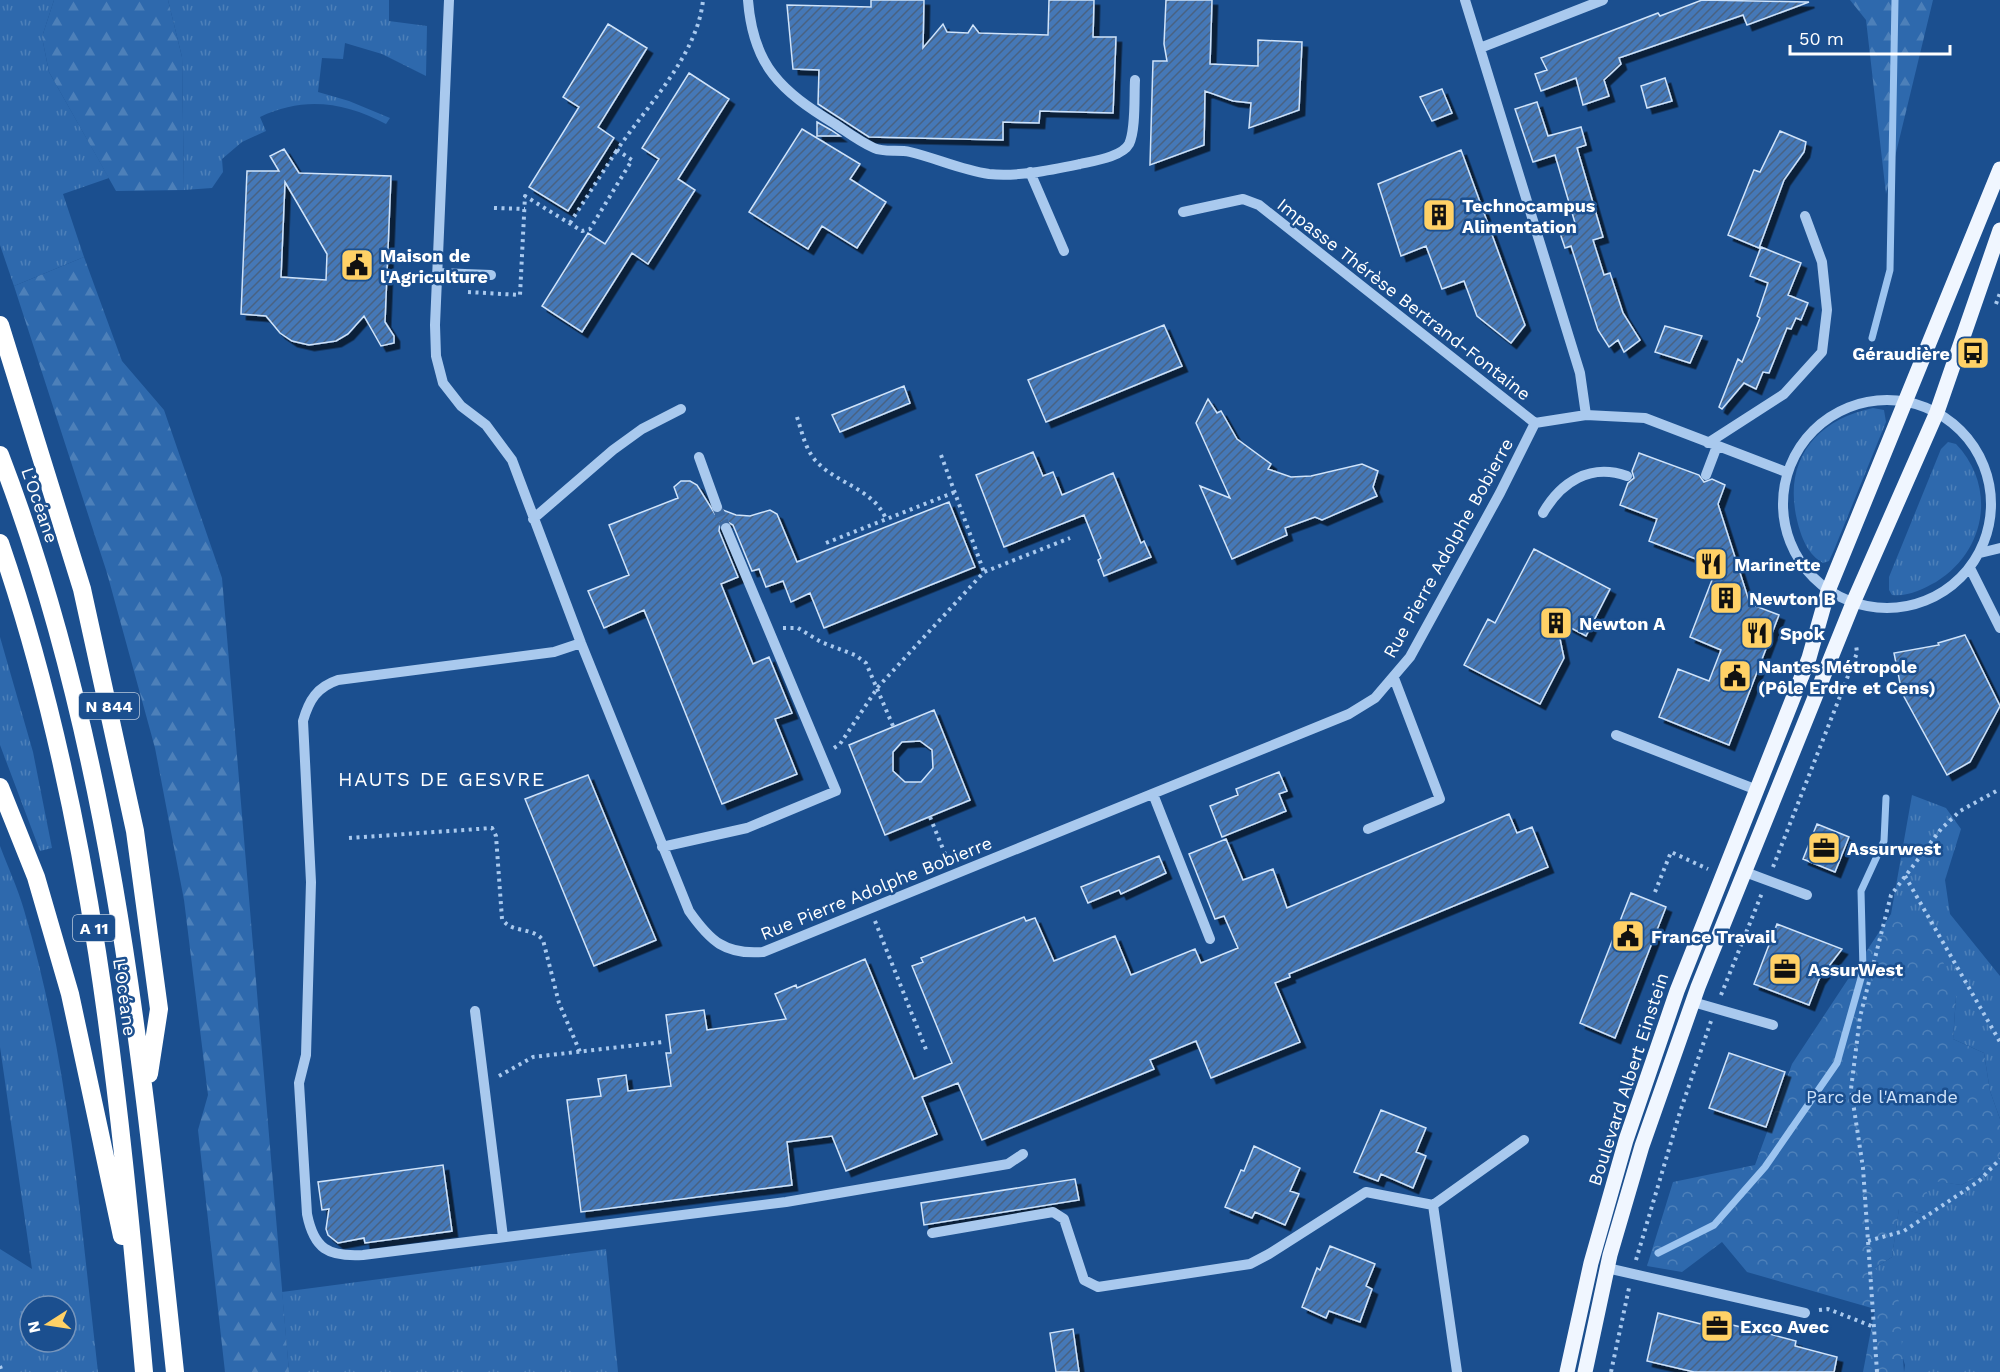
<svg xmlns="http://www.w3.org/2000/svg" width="2000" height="1372" viewBox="0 0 2000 1372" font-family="'Work Sans',sans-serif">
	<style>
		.grass { fill: url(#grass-tufts); fill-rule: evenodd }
		.forest { fill: url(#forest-firs) }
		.park { fill: url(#park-crowns) }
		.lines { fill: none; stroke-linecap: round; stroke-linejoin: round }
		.stream { stroke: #9cc4f0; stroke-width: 7 }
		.building { fill: url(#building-hatch); stroke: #cfe3fa; stroke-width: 1.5; fill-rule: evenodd; filter: url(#shadow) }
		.minor-tunnel { stroke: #3d69a0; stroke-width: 10; stroke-dasharray: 10 5; stroke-linecap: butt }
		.path { stroke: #a9c9ee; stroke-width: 4; stroke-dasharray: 3 4.5; stroke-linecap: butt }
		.minor { stroke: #a9c9ee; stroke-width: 10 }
		.major { stroke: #f0f6ff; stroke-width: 15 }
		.highway { stroke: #fff; stroke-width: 18 }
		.labels { text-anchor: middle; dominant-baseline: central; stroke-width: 5; stroke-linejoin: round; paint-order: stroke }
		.shield { fill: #1b4f8f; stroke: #bbcadd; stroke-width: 1.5 }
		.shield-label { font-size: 16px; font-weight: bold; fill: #fff }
		.poi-label { font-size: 18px; font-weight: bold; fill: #fff; stroke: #1b4f8f; text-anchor: start }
		.street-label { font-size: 18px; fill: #fff; stroke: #1b4f8f }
		.park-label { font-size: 18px; fill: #cfe3fa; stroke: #1b4f8f }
		.neighbourhood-label { font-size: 20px; letter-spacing: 1.5px; fill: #fff; stroke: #1b4f8f }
	</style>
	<defs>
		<pattern id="grass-tufts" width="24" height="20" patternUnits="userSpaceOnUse" patternTransform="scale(1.5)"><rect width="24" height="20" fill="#2e69ad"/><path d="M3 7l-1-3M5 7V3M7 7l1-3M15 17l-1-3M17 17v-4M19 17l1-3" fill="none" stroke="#4d80b9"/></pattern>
		<pattern id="forest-firs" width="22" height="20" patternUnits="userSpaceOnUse" patternTransform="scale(1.5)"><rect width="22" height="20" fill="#2e69ad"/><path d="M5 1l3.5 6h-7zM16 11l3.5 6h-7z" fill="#4d80b9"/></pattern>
		<pattern id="park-crowns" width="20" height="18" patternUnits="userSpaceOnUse" patternTransform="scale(1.5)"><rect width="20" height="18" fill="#2e69ad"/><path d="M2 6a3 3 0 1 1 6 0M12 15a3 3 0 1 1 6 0" fill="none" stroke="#4d80b9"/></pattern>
		<pattern id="building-hatch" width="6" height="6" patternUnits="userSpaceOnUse" patternTransform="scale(1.5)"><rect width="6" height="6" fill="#4478b7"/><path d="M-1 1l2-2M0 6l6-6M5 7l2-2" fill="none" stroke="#486282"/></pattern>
		<filter id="shadow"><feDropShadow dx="5.5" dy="5.5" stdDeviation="0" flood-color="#0009"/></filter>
	</defs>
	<rect width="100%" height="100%" fill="#1b4f8f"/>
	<!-- grass -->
	<path class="grass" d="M 0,0 L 54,0 L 42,37 L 49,72 L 109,178 L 63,194 L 84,257 L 14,286 L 0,245 Z
		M 168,0 L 389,0 L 389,21 L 427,26 L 426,76 L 382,54 L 345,43 L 343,59 L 322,58 L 318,92 L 349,101 L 390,118 L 386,124 C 344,102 304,96 260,117 L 266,131 L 242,142 L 222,159 L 223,172 L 212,188 L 184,190 L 182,57 Z
		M 1873,408 L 1884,410 L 1886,422 L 1834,550 L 1829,561 L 1823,563 C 1808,555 1801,537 1797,520 C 1783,461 1815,420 1873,408 Z
		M 1948,442 L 1956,444 C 1997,487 1986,551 1936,582 C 1923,589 1908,597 1892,595 L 1889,590 L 1889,577 L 1941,449 Z
		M 0,637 L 33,752 L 52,848 L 40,851 L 0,745 Z
		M 1912,795 L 1946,808 L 1961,829 L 1945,880 L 1950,914 L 2000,976 L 2000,1119 L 1990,1091 L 1984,1053 L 1953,1039 L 1956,997 L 1891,914 Z
		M 0,846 C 8,867 18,889 24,910 C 69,1060 80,1218 98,1372 L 0,1372 L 0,1249 L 32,1269 L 0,1047 ZM 30,1306 L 66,1306 L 66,1342 L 30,1342 Z
		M 2000,1165 L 2000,1372 L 1904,1372 L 1905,1365 L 1875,1268 L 1892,1257 L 1899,1208 L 1922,1214 L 1919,1178 L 1961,1185 Z
		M 606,1249 L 618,1372 L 289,1372 L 282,1292 Z"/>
	<!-- forest -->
	<path class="forest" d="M 54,0 L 168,0 L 182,57 L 184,190 L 116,191 L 49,72 L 42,37 Z
		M 1850,0 L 1933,0 L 1886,194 L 1866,20 Z
		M 84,257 L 122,361 L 164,410 L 222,578 L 289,1372 L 225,1372 L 198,1130 L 208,1095 L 184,900 L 155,748 L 107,573 L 14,286 Z"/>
	<!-- park -->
	<path class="park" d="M 1891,914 L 1933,934 L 1956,997 L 1953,1039 L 1984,1053 L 1990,1091 L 2000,1119 L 2000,1165 L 1961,1185 L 1919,1179 L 1930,1198 L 1923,1214 L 1899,1209 L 1892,1257 L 1875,1268 L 1898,1293 L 1904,1372 L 1863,1372 L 1875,1309 L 1747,1272 L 1722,1242 L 1682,1272 L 1647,1266 L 1673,1182 L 1755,1165 L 1792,1064 Z"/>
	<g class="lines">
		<!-- stream -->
		<path class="stream" d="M 1872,338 L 1890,270 L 1895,0
			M 1658,1253 L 1714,1225 L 1765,1167 L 1837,1063 L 1863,971 L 1861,891 L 1884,841 L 1886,798"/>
	</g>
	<!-- building -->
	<path class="building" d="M 871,0 L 924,0 L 923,48 L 943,24 L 947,32 L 968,33 L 973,25 L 979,33 L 1048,35 L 1049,0 L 1094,0 L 1093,37 L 1116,37 L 1113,113 L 1040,111 L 1039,123 L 1003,122 L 1003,140 L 869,137 L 818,104 L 819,70 L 793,69 L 787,5 L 871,7 Z
		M 1166,0 L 1212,0 L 1210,64 L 1258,66 L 1258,40 L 1302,42 L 1299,110 L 1249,128 L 1251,103 L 1233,101 L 1205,91 L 1204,145 L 1150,165 L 1153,61 L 1167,61 L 1164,44 Z
		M 1702,0 L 1809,2 L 1747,25 L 1743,15 L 1619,58 L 1621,64 L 1604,80 L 1609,96 L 1583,105 L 1576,78 L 1541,91 L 1535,74 L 1547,70 L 1541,58 L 1658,13 L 1660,16 Z
		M 608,24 L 647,48 L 598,127 L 614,138 L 568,211 L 529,187 L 579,107 L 563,97 Z
		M 689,73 L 729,99 L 678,179 L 695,190 L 648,264 L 632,253 L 582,332 L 542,306 L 588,233 L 605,244 L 659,159 L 642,148 Z
		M 1665,78 L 1672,101 L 1647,108 L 1641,86 Z
		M 1442,89 L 1452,113 L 1432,121 L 1420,97 Z
		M 1537,102 L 1548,136 L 1581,127 L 1586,145 L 1577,148 L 1603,237 L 1593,240 L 1604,275 L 1610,273 L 1623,313 L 1640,340 L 1624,352 L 1618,340 L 1609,347 L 1598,330 L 1571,246 L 1565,248 L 1558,227 L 1575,223 L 1555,155 L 1533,162 L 1515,109 Z
		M 817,122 L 831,130 L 840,136 L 817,136 Z
		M 802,129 L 860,164 L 850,179 L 886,202 L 857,248 L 822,226 L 808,249 L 749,212 Z
		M 1780,131 L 1806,142 L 1804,152 L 1784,180 L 1759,248 L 1728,235 L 1754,170 L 1760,172 Z
		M 284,149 L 299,173 L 391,176 L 385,322 L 394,336 L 394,343 L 381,346 L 364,316 L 348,334 L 336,341 L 309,345 L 292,341 L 280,333 L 266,316 L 241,314 L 247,171 L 279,171 L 270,156 ZM 285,182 L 327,254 L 326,280 L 281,277 Z
		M 1461,150 L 1525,325 L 1511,343 L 1477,316 L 1464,281 L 1442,289 L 1426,246 L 1401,256 L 1378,184 Z
		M 1761,247 L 1801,263 L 1788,295 L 1808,303 L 1801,320 L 1796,318 L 1791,329 L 1787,328 L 1769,373 L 1763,372 L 1756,389 L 1744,383 L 1722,409 L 1719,407 L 1738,359 L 1742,362 L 1760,318 L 1757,316 L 1768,283 L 1750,276 Z
		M 1164,325 L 1182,366 L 1046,422 L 1028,380 Z
		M 1665,326 L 1702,336 L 1690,363 L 1655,352 Z
		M 904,386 L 910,403 L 840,432 L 832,415 Z
		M 1208,399 L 1217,413 L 1221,411 L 1237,439 L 1271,464 L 1268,469 L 1291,477 L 1311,476 L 1362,464 L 1378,471 L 1373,487 L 1377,496 L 1322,520 L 1315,517 L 1285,528 L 1287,535 L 1232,559 L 1200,486 L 1230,498 L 1196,423 Z
		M 1033,452 L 1043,476 L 1053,472 L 1062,495 L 1113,473 L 1141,543 L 1144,541 L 1151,557 L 1104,576 L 1098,560 L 1101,558 L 1084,515 L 1004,547 L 976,475 Z
		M 1639,453 L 1699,475 L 1704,482 L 1712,479 L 1725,485 L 1718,504 L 1750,604 L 1779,615 L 1729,745 L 1659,717 L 1678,669 L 1709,681 L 1721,650 L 1690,637 L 1717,567 L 1649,541 L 1657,519 L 1620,505 L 1628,483 L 1634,478 L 1632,471 Z
		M 681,481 L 690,481 L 697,485 L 715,514 L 723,510 L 736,515 L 750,516 L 770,510 L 777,514 L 797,562 L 949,502 L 975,567 L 824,628 L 810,593 L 791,602 L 783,581 L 766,587 L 759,569 L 752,571 L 733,525 L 726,521 L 720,523 L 719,531 L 738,577 L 721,584 L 753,664 L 769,657 L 792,713 L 775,719 L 797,774 L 722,804 L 644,610 L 604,628 L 588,591 L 629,575 L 609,525 L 678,498 L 674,487 Z
		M 1534,549 L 1610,589 L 1586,636 L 1556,620 L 1564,658 L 1540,704 L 1464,665 L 1488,619 L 1495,623 Z
		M 1965,635 L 2000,706 L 1970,762 L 1947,775 L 1902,693 L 1894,653 L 1939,645 L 1938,643 Z
		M 934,710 L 970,800 L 885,835 L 849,745 ZM 920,741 L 932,750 L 933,768 L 921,782 L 905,782 L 893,771 L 893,752 L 902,742 Z
		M 1279,772 L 1287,791 L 1279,794 L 1286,811 L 1222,837 L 1210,806 L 1238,795 L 1236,789 Z
		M 588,775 L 656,940 L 594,966 L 525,799 Z
		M 1509,814 L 1517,833 L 1532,827 L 1548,867 L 1289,974 L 1290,977 L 1275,983 L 1300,1042 L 1211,1078 L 1196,1041 L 1150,1060 L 1154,1069 L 982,1140 L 958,1083 L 922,1097 L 937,1134 L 846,1171 L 832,1136 L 787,1142 L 792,1185 L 581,1212 L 567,1100 L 601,1096 L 598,1079 L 626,1075 L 628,1091 L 671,1086 L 666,1053 L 671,1053 L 666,1015 L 704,1010 L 707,1030 L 786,1019 L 775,994 L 796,985 L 797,988 L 865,959 L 914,1079 L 952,1063 L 912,966 L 923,962 L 921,958 L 1024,917 L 1026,921 L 1035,918 L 1054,961 L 1115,936 L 1131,975 L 1195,949 L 1201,963 L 1238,948 L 1224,916 L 1215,919 L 1189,854 L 1226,839 L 1243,880 L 1273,869 L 1287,908 Z
		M 1817,824 L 1849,837 L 1835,872 L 1803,859 Z
		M 1159,856 L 1166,873 L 1121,894 L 1119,890 L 1088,903 L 1081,887 Z
		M 1631,893 L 1666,907 L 1615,1038 L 1580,1023 Z
		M 1777,924 L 1842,949 L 1819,979 L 1809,1005 L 1754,984 Z
		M 1729,1053 L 1785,1072 L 1766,1127 L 1709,1108 Z
		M 1381,1110 L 1426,1128 L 1416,1152 L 1426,1156 L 1413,1188 L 1381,1174 L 1378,1181 L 1354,1172 Z
		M 1254,1146 L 1300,1168 L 1290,1191 L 1299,1194 L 1285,1225 L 1255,1212 L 1252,1218 L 1225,1207 L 1241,1170 L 1244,1171 Z
		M 443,1165 L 452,1231 L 365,1243 L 364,1238 L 338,1243 L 328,1235 L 326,1229 L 329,1209 L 322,1210 L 318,1182 Z
		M 1075,1179 L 1079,1200 L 924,1225 L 921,1203 Z
		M 1330,1246 L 1375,1264 L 1366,1286 L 1372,1289 L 1360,1322 L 1329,1311 L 1326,1318 L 1302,1307 L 1317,1268 L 1320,1270 Z
		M 1658,1313 L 1701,1324 L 1702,1318 L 1741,1327 L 1742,1324 L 1759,1329 L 1758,1331 L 1796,1341 L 1795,1346 L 1837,1357 L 1834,1372 L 1694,1372 L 1647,1361 Z
		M 1073,1329 L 1079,1372 L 1056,1372 L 1050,1333 Z"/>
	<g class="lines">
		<!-- minor-tunnel -->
		<path class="minor-tunnel" d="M 717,507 L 726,528"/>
		<!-- path -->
		<path class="path" d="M 494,208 L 525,209
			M 570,223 L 617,150
			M 468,292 L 520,295 L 525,196 L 582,231 L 590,229 L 632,160 L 617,150 C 647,106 698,54 703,0
			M 1996,304 L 2000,293
			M 797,417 C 802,432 805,448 815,460 C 836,484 873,488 886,519
			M 941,455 L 984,572
			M 826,543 L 955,492
			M 783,628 L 798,628 L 821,642 L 855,655 L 866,663 L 893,726
			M 834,748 L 840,744 L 878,687 L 984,572 L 1070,538
			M 930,817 L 945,854
			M 349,838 L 492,828 L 496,836 L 502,919 C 512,934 531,926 543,940 L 559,1003 L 580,1052
			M 1773,867 L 1857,653 L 1856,644
			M 1905,876 L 2000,1042
			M 1655,892 L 1671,852 L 1708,869
			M 875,921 L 927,1052
			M 1721,995 L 1762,893
			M 499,1076 L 533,1057 L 663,1042
			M 1868,1241 L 1904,1231 L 1979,1181 L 2000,1159
			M 1636,1260 L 1680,1112 L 1711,1021
			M 1819,1310 L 1828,1309 L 1874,1327
			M 0,1366 L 2,1372
			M 1611,1372 L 1629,1288
			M 1877,1372 L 1863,1168 L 1851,1089 L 1860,1017 L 1891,895 L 1941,829 L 1960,811 L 2000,789"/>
		<!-- minor -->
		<path class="minor" d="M 449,0 L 435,325 L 436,356 L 443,383 L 461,406 L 486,425 L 512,460 L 581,643 L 689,911 C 710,941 725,955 763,952 L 1349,714 L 1375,698 L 1410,657 L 1500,493 L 1535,423 L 1586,415 L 1645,418 L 1786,472
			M 748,0 C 753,66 781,91 835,124 C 847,132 860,142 874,148 C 885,153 898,149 910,152 C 936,158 961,170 989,174 C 1018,177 1051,170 1080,164 C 1093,161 1122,157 1129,144 C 1136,130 1134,96 1135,80
			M 1465,0 L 1580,373 L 1586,415
			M 1480,48 L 1603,0
			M 1030,172 L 1064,251
			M 1183,212 L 1243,199 L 1259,205 L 1535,423
			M 438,273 L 491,275
			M1783 504a104 104 0 1 1 208 0a104 104 0 1 1-208 0Z
			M 1708,443 L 1784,394 L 1822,352 L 1827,310 L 1822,262 L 1805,216
			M 699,457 L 717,507
			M 1706,475 L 1717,446
			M 1543,513 C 1561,482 1590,463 1627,476
			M 533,519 L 613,450 L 642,429 L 681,409
			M 1980,553 L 2000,548
			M 1971,570 L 2000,628
			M 581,643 L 554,652 L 338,680 C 317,687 309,700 303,721 L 311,882 L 306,1055 L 299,1083 L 307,1214 C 314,1249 328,1257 363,1255 L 786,1202 L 1008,1164 L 1023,1154
			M 1616,735 L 1757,790
			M 1153,794 L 1210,939
			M 1368,829 L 1440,799 L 1394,678
			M 662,847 L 747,828 L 836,791 L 726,528
			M 1745,872 L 1807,895
			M 1693,1002 L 1773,1025
			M 475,1011 L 503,1237
			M 932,1233 L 1053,1212 L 1064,1219 L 1084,1280 L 1098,1287 L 1250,1264 L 1269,1254 L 1366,1192 L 1433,1205
			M 1607,1268 L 1805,1313
			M 1457,1372 L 1433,1205 L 1524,1140"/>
		<!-- major -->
		<path class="major" d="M 1567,1372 L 1591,1263 L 1626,1140 L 1677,991 L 1809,658 L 1828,591 L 2000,169
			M 1585,1372 L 1610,1255 L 1642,1146 L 1698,987 L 1853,603 L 1937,412 L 2000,230"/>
		<!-- highway -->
		<path class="highway" d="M 0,325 L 82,589 L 135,831 L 159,1009 L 149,1074
			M 0,455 C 113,749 142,1062 175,1372
			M 0,543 C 92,810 119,1092 144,1372
			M 0,787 L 36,877 L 70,994 L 122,1236"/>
	</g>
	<!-- icons -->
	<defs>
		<symbol id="building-square" viewBox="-11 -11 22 22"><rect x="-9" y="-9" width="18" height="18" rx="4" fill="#ffd166" stroke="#1b4f8f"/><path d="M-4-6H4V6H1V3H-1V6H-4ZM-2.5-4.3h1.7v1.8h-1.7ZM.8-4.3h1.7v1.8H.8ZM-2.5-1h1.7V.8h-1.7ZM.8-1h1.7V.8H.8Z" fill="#111"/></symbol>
		<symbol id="civic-square" viewBox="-11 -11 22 22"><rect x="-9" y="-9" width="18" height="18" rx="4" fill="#ffd166" stroke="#1b4f8f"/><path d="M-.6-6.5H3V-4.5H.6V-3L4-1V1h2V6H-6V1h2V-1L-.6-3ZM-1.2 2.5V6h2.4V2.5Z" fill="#111"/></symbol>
		<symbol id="bus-square" viewBox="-11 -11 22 22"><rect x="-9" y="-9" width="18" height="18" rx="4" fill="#ffd166" stroke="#1b4f8f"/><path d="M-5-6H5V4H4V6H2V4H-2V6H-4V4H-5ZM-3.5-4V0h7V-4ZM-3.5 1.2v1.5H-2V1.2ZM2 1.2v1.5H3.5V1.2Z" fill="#111"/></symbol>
		<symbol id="restaurant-square" viewBox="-11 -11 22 22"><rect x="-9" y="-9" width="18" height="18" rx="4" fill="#ffd166" stroke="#1b4f8f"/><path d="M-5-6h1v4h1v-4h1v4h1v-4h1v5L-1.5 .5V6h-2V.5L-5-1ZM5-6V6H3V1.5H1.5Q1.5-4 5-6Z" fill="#111"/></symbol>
		<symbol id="office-square" viewBox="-11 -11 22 22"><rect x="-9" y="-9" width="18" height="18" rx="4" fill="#ffd166" stroke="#1b4f8f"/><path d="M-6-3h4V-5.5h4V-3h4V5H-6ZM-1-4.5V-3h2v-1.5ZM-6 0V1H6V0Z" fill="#111"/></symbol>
	</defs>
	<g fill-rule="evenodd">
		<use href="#building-square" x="1420" y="196" width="38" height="38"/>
		<use href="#civic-square" x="338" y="246" width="38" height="38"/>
		<use href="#bus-square" x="1954" y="334" width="38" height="38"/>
		<use href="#restaurant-square" x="1692" y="545" width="38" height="38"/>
		<use href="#building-square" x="1707" y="579" width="38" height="38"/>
		<use href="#building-square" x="1537" y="604" width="38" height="38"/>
		<use href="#restaurant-square" x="1738" y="614" width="38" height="38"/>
		<use href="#civic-square" x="1716" y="657" width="38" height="38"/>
		<use href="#office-square" x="1805" y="829" width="38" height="38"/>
		<use href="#civic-square" x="1609" y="917" width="38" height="38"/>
		<use href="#office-square" x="1766" y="950" width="38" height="38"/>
		<use href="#office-square" x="1698" y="1307" width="38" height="38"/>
	</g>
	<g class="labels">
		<!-- shield labels -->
		<g class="shield">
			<rect x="79" y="693" width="60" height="26" rx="4.5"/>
			<rect x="73" y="915" width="42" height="26" rx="4.5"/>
		</g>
		<g class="shield-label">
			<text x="109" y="706">N 844</text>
			<text x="94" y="928">A 11</text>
		</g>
		<!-- poi labels -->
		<g class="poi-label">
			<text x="1462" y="205">Technocampus<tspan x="1462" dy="21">Alimentation</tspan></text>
			<text x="380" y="255">Maison de<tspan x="380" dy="21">l'Agriculture</tspan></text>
			<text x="1950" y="353" text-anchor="end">Géraudière</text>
			<text x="1734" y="564">Marinette</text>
			<text x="1749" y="598">Newton B</text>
			<text x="1579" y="623">Newton A</text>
			<text x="1780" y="633">Spok</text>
			<text x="1758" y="666">Nantes Métropole<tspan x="1758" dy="21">(Pôle Erdre et Cens)</tspan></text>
			<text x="1847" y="848">Assurwest</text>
			<text x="1651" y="936">France Travail</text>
			<text x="1808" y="969">AssurWest</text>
			<text x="1740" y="1326">Exco Avec</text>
		</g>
		<!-- street labels -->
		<g class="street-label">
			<text transform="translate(1404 299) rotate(38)">Impasse Thérèse Bertrand-Fontaine</text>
			<text transform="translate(40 505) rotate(71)">L’Océane</text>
			<text transform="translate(1448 548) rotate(-61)">Rue Pierre Adolphe Bobierre</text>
			<text transform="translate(876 888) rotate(-22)">Rue Pierre Adolphe Bobierre</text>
			<text transform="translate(125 997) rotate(82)">L’Océane</text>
			<text transform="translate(1628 1079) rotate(-72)">Boulevard Albert Einstein</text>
		</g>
		<!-- park labels -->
		<g class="park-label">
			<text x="1882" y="1096">Parc de l'Amande</text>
		</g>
		<!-- neighbourhood labels -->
		<g class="neighbourhood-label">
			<text x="442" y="779">HAUTS DE GESVRE</text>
		</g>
	</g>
	<!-- north arrow -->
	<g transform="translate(48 1324) rotate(258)"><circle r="28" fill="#1b4f8f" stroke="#7695bc" stroke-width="1.5"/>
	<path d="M0-4.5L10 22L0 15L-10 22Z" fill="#ffd166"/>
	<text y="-9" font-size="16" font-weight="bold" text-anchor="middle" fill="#ffffff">N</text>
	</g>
	<!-- scale -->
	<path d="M1790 45v9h160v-9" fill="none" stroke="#ffffff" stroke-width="3"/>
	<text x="1799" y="45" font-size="18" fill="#ffffff" stroke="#1b4f8f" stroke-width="4.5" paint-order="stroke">50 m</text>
</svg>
